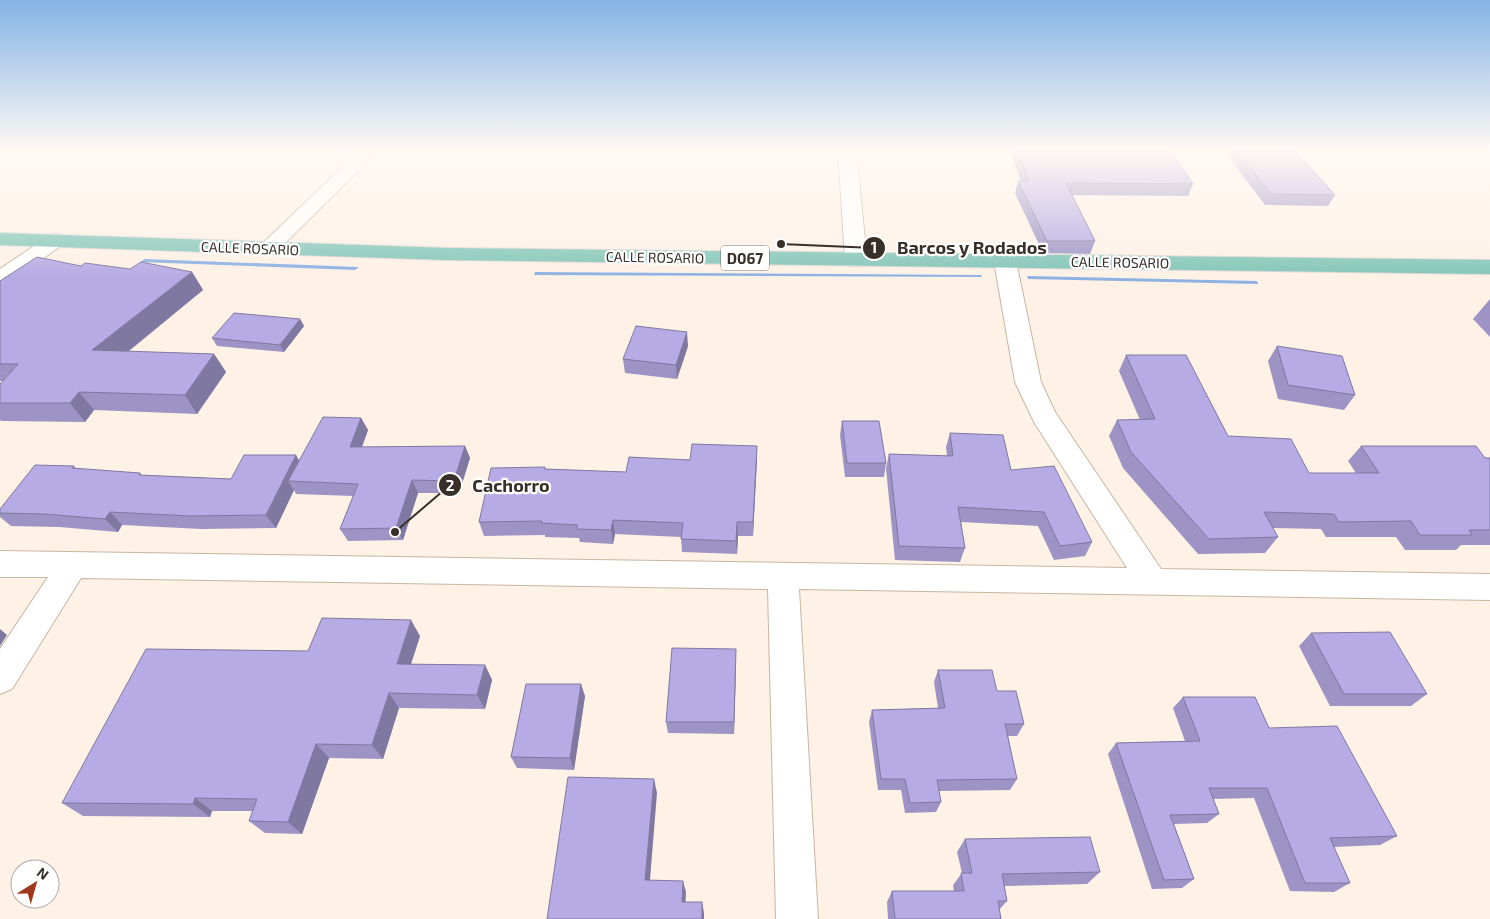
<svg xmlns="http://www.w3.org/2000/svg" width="1490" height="919" viewBox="0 0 1490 919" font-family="'Exo 2',sans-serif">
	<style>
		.water { fill: #8cb1e2 }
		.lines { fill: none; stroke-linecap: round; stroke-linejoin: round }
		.minor-casing { stroke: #c8b5a2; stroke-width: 2 }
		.major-casing { stroke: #d7d6d4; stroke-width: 2 }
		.minor { fill: #fff; fill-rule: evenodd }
		.major { fill: #83c6b8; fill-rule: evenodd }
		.wall { fill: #9d93c4 }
		.shaded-wall { fill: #7f78a0 }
		.building { fill: #b6abe4; stroke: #7f78a0 }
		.labels { text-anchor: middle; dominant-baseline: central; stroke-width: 4.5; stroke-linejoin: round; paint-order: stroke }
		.far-street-label { font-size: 14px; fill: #383028; stroke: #fff }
		.shield { fill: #fff; stroke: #746e68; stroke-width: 1 }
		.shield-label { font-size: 15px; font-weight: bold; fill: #383028 }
		.leader { fill: none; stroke: #383028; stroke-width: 2 }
		.callout-dot { fill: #383028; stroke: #fff; stroke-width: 2 }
		.mark-label { font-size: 15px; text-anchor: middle; font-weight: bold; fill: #fff }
		.callout-label { font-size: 18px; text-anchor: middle; font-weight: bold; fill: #383028; stroke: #fff; stroke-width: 4.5; stroke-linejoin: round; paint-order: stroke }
	</style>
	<rect width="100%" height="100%" fill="#fef1e6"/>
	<!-- water -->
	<path class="water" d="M 145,259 L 359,267 L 355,270 L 140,262 Z
		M 535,272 L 981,275 L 982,277 L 534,275 Z
		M 1027,276 L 1257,281 L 1258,284 L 1028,279 Z"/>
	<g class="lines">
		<defs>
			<path id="minor" d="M 361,149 L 380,149 L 275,253 L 268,255 L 261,253 L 257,249 L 261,245 Z
				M 838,149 L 856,149 L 867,260 L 864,265 L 856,266 L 848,265 L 845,260 Z
				M 56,234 L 63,236 L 66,240 L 63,244 L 8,284 L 0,286 L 0,269 L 49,236 Z
				M 1005,255 L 1013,256 L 1016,261 L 1041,382 L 1055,412 L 1161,569 L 1490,574 L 1490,600 L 799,589 L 818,919 L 776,919 L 768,589 L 81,578 L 12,689 L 0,694 L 0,649 L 48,577 L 0,577 L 0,551 L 1127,568 L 1034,422 L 1015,382 L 994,261 L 997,256 Z"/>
			<path id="major" d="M 0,233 L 448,248 L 1490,260 L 1490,274 L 448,260 L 0,245 Z"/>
		</defs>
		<!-- minor casing -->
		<use href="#minor" class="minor-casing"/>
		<!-- major casing -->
		<use href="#major" class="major-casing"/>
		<!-- minor -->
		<use href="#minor" class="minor"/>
		<!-- major -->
		<use href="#major" class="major"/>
	</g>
	<!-- wall -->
	<path class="wall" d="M 314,149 L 351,149 L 348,152 Z
		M 1009,149 L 1169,149 L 1193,184 L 1188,196 L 1072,195 L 1095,241 L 1090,254 L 1043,253 L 1015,193 L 1018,181 L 1021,181 Z
		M 1229,149 L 1293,149 L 1335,195 L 1328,206 L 1265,205 L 1227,155 Z
		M 130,269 L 192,272 L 203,290 L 128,352 L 214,354 L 226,372 L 197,414 L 94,410 L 85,422 L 1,421 L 0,420 L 0,384 L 3,381 L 0,381 L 0,281 Z
		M 1490,299 L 1490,337 L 1473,319 Z
		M 300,319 L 304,326 L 284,352 L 217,346 L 212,338 Z
		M 688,346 L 677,379 L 625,373 L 623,359 Z
		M 1277,346 L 1355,395 L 1344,410 L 1278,399 L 1268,361 Z
		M 1126,355 L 1228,436 L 1309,473 L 1356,473 L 1348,461 L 1361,446 L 1490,458 L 1490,545 L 1461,545 L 1456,550 L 1405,550 L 1396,537 L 1326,537 L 1321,529 L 1272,528 L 1278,537 L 1265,553 L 1198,554 L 1123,468 L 1109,436 L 1117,420 L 1140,420 L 1119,371 Z
		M 361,418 L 368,430 L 362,447 L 465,446 L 470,458 L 459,493 L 418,493 L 403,540 L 348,541 L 340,529 L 353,496 L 296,494 L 294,490 L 276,528 L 201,529 L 122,525 L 118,532 L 59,527 L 11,526 L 0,517 L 0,509 L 74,466 L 76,469 L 140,473 L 142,475 L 231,479 L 299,461 Z
		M 842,421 L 886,463 L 884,477 L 845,477 L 840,435 Z
		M 950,433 L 1011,470 L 1092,542 L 1085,556 L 1054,560 L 1038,526 L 961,522 L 965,548 L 960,562 L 895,560 L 886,468 L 889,454 L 947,456 L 946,447 Z
		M 757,446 L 753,536 L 738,536 L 737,554 L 682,552 L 681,537 L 615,534 L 613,544 L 580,542 L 579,538 L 545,537 L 545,535 L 484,536 L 479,522 L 546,469 L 626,472 Z
		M 1311,633 L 1427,694 L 1411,706 L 1330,706 L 1299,646 Z
		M 420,636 L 411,664 L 485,665 L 492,680 L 485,709 L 399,708 L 383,759 L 329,758 L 302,834 L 265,833 L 249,821 L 253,811 L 212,811 L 210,817 L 83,816 L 62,803 L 308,651 Z
		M 736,662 L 734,734 L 668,733 L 666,722 Z
		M 938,670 L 997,691 L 1024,724 L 1017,736 L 1008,736 L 1017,779 L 1010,790 L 939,791 L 941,802 L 936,812 L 905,813 L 901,790 L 878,790 L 869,722 L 872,710 L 938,708 L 934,682 Z
		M 585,696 L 574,770 L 517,768 L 511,757 Z
		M 1183,697 L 1269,728 L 1397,836 L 1380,845 L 1334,847 L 1350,883 L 1334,892 L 1290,891 L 1254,798 L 1213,799 L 1219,814 L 1207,823 L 1174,824 L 1194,879 L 1182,888 L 1152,889 L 1108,754 L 1116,743 L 1185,741 L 1173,708 Z
		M 965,839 L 1100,872 L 1087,884 L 1004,886 L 1007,901 L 999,910 L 1001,919 L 888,919 L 887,902 L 892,891 L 954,891 L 953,885 L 962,873 L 957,852 Z"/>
	<!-- shaded-wall -->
	<path class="shaded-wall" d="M 192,272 L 203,290 L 106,369 L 92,350 Z
		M 300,319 L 304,326 L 284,352 L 280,345 Z
		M 687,332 L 688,346 L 677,379 L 676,365 Z
		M 214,354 L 226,372 L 197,414 L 185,395 Z
		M 79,392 L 94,410 L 85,422 L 70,403 Z
		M 361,418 L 368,430 L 357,460 L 350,447 Z
		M 465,446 L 470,458 L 459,493 L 454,481 Z
		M 757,446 L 757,460 L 753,536 L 753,522 Z
		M 296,455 L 304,469 L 288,481 L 294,490 L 276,528 L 266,515 Z
		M 412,480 L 418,493 L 403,540 L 396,528 Z
		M 110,512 L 122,525 L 118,532 L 105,519 Z
		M 613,520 L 615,534 L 613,544 L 611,530 Z
		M 737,522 L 738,536 L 737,554 L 736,541 Z
		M 411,620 L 420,636 L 406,679 L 397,664 Z
		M 0,629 L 7,635 L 0,646 Z
		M 736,649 L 736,662 L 734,734 L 734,722 Z
		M 485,665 L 492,680 L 485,709 L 477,695 Z
		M 581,684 L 585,696 L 574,770 L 570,758 Z
		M 389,693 L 399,708 L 383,759 L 372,745 Z
		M 316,744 L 329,758 L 302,834 L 288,822 Z
		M 654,779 L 657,793 L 649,892 L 645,880 Z
		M 195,798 L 212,811 L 210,817 L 193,804 Z
		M 683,881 L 686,892 L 685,913 L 682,902 Z
		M 702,902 L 704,913 L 704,919 L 702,919 Z"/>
	<!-- building -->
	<path class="building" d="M 1016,149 L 1169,149 L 1193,184 L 1066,183 L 1095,241 L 1047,241 L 1018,181 L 1029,181 Z
		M 1236,149 L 1293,149 L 1335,195 L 1271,194 Z
		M 37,257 L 81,266 L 85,263 L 130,269 L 141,262 L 192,272 L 92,350 L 214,354 L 185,395 L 79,392 L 70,403 L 0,403 L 0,384 L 18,364 L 0,364 L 0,281 Z
		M 234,313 L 300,319 L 280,345 L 212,338 Z
		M 636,326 L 687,332 L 676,365 L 623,359 Z
		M 1277,346 L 1342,356 L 1355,395 L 1288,385 Z
		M 1126,355 L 1186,355 L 1228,436 L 1291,439 L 1309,473 L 1379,473 L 1361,446 L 1476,446 L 1485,458 L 1490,458 L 1490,530 L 1469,530 L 1472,535 L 1420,535 L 1411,521 L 1339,522 L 1334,514 L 1264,512 L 1278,537 L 1209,539 L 1131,452 L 1117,420 L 1155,419 Z
		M 323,417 L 361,418 L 350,447 L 465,446 L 454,481 L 412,480 L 396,528 L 340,529 L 358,484 L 288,481 Z
		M 842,421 L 879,421 L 886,463 L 847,463 Z
		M 950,433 L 1003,435 L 1011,470 L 1054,466 L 1092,542 L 1060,546 L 1044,512 L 958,507 L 965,548 L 899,546 L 889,454 L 953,456 Z
		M 692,444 L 757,446 L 753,522 L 737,522 L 736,541 L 681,539 L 683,523 L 613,520 L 611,530 L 577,529 L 577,525 L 541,523 L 542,521 L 479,522 L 491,468 L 545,467 L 545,469 L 626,472 L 629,457 L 690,460 Z
		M 244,455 L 296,455 L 266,515 L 191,516 L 110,512 L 105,519 L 45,514 L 0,513 L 0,509 L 35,465 L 74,466 L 72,468 L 140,473 L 139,475 L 231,479 Z
		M 322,618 L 411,620 L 397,664 L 485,665 L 477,695 L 389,693 L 372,745 L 316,744 L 288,822 L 249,821 L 257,799 L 195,798 L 193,804 L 62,803 L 146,649 L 308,651 Z
		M 1390,632 L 1427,694 L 1344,694 L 1311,633 Z
		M 672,648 L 736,649 L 734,722 L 666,722 Z
		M 938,670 L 992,670 L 997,691 L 1016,691 L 1024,724 L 1005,724 L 1017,779 L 937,780 L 941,802 L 910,803 L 905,779 L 881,779 L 872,710 L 945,708 Z
		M 526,684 L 581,684 L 570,758 L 511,757 Z
		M 1183,697 L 1255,697 L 1269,728 L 1337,726 L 1397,836 L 1330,838 L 1350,883 L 1305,883 L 1267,788 L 1209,788 L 1219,814 L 1170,815 L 1194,879 L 1164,880 L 1116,743 L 1200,741 Z
		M 568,777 L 654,779 L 645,880 L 683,881 L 682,902 L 702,902 L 702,919 L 547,919 Z
		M 1090,837 L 1100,872 L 1002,874 L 1007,901 L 998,901 L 1001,919 L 895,919 L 892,891 L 964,891 L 961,873 L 972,873 L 965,839 Z"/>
	<!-- sky -->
	<linearGradient id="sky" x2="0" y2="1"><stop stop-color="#83b3e6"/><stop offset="0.54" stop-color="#fff9f4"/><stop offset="1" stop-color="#fff9f4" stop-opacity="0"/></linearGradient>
	<rect width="1490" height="278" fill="url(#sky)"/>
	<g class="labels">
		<!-- far-street labels -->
		<g class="far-street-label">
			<text transform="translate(250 248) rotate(2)">CALLE ROSARIO</text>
			<text transform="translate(655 257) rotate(1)">CALLE ROSARIO</text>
			<text transform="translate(1120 262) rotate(1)">CALLE ROSARIO</text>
		</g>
		<!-- shield labels -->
		<rect class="shield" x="721" y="245.5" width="48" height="25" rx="4"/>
		<g class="shield-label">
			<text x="745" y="258">D067</text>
		</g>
	</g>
	<!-- callouts -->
	<path class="leader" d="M781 244L874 248M395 532L450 485"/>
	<g class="callout-dot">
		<circle cx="781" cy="244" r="5"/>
		<circle cx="395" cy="532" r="5"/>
		<circle cx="874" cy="248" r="12"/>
		<circle cx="450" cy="485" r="12"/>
	</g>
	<g class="mark-label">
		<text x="874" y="253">1</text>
		<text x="450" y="491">2</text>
	</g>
	<g class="callout-label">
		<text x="972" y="254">Barcos y Rodados</text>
		<text x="511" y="492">Cachorro</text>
	</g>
	<!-- north arrow -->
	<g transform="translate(35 884) rotate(37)"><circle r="24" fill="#ffffff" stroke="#afaca9"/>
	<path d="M0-4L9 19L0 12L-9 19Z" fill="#a0381b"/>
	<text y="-8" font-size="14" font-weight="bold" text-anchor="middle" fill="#383028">N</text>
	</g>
</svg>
